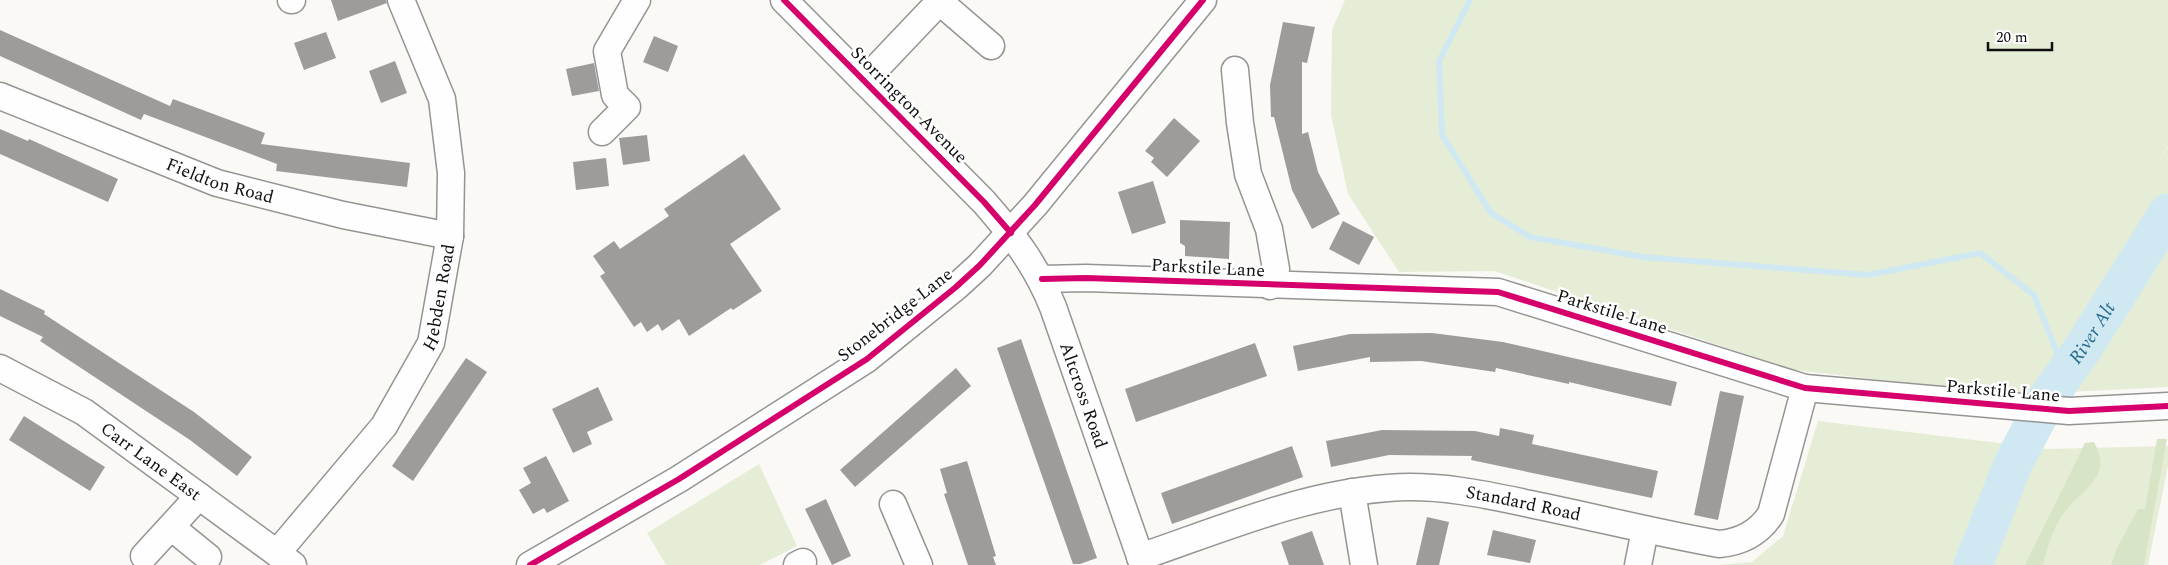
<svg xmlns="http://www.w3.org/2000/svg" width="2168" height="565" viewBox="0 0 2168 565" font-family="Spectral,serif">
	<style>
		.green { fill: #e6edd7 }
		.forest { fill: #d7e4c6 }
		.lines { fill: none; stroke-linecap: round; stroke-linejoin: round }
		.stream { stroke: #cfe8f1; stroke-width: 6 }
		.river { stroke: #cfe8f1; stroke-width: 39 }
		.building { fill: #9e9c9a }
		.minor-casing { stroke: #959493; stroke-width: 29 }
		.minor { stroke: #fefefe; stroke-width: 26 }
		.cycleway-casing { stroke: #fff; stroke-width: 9 }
		.cycleway { stroke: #d6006c; stroke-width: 6 }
		.labels { text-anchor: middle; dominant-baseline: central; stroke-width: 5; stroke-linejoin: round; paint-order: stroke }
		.street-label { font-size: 18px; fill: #0f0f0f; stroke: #fff }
		.water-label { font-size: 19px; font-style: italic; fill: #276b91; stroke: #fff }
	</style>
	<rect width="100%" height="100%" fill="#faf9f5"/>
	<!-- green -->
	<path class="green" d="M 1345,0 L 2168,0 L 2168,146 L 2157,164 L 2168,147 L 2168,387 L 2012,395 L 1794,370 L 1494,271 L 1399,272 L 1348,194 L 1331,115 L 1332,30 Z
		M 1818,421 L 2048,449 L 2168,446 L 2168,466 L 2148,565 L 1718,565 L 1752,562 L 1783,536 Z
		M 759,464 L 797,546 L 760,565 L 666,565 L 647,533 Z"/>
	<!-- forest -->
	<path class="forest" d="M 2157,439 L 2167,439 L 2144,565 L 2111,565 L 2117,548 L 2138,509 L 2145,509 Z
		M 2094,442 C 2115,480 2077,491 2061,517 C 2052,532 2047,549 2043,565 L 2025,565 L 2085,443 Z"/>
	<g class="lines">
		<!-- stream -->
		<path class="stream" d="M 1470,0 L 1439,61 L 1442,135 L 1491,213 L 1530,237 L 1643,257 L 1868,275 L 1980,253 L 2034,295 L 2057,353 L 2047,399"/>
		<!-- river -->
		<path class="river" id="s1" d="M 1973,565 L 2013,464 L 2047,399 L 2083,348 L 2168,213"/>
	</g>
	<!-- building -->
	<path class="building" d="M 331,0 L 386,0 L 387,3 L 338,21 Z
		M 1283,22 L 1315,27 L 1307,63 L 1302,62 L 1302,134 L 1308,132 L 1318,172 L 1340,214 L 1312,229 L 1292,190 L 1274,117 L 1271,117 L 1270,85 Z
		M 0,30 L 170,106 L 173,99 L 265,133 L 261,144 L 410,163 L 407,187 L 276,171 L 277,164 L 144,114 L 141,120 L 0,56 Z
		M 326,32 L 336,58 L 304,70 L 294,43 Z
		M 654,36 L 678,46 L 668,72 L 643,62 Z
		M 395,61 L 407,93 L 381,103 L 369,71 Z
		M 594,63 L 599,91 L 572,96 L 566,69 Z
		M 1174,118 L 1200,141 L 1167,177 L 1151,162 L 1154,158 L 1145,151 Z
		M 0,129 L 28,141 L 29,139 L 118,179 L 108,202 L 0,154 Z
		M 647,135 L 650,161 L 623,165 L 619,138 Z
		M 744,154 L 781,209 L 730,244 L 762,291 L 733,310 L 731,308 L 689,336 L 679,319 L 662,331 L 658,324 L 647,332 L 641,322 L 634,327 L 600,276 L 605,273 L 593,256 L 614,241 L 620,249 L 669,216 L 664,209 Z
		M 606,158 L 609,186 L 576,190 L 573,162 Z
		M 1153,181 L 1166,223 L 1132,234 L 1118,192 Z
		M 1180,220 L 1230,222 L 1229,259 L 1185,256 L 1185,246 L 1180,243 Z
		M 1343,221 L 1374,237 L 1359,265 L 1329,249 Z
		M 0,289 L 45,311 L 44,314 L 194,412 L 252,457 L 237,476 L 190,440 L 40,341 L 43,337 L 0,316 Z
		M 1432,333 L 1503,342 L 1677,382 L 1671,406 L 1569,382 L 1569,384 L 1496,368 L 1495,372 L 1421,361 L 1370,362 L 1370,357 L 1298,371 L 1293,346 L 1350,334 Z
		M 1021,339 L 1097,558 L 1080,564 L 1073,564 L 997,348 Z
		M 1255,343 L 1267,376 L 1136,422 L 1125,389 Z
		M 466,358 L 487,372 L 413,481 L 392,466 Z
		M 956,368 L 971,386 L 855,487 L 840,470 Z
		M 598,387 L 613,420 L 587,432 L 592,444 L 573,453 L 552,409 Z
		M 1720,391 L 1744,396 L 1718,520 L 1694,515 Z
		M 24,416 L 105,467 L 90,491 L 9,440 Z
		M 1500,428 L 1534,435 L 1532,444 L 1658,471 L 1652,498 L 1471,460 L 1472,456 L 1389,455 L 1331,467 L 1326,441 L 1382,430 L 1475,431 L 1499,436 Z
		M 1292,446 L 1303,477 L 1172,524 L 1161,493 Z
		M 546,456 L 569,501 L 547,513 L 544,508 L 533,514 L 519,490 L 531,483 L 523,468 Z
		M 967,461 L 996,556 L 993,557 L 996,565 L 968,565 L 944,494 L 947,493 L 940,469 Z
		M 826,499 L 851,556 L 832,565 L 805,509 Z
		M 1427,517 L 1449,522 L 1439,565 L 1416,565 Z
		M 1493,530 L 1536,540 L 1530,563 L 1487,555 Z
		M 1312,531 L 1324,565 L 1289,565 L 1281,542 Z"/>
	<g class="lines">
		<defs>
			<g id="minor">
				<path d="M 291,0 L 292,0"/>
				<path id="s2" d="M 784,0 L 984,202 C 1013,235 1036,265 1053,307 L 1143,565"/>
				<path d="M 940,2 L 991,46"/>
				<path d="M 1235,70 L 1240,123 L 1248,174 L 1269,229 L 1276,269 L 1270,286"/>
				<path d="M 864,81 L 941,0"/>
				<path id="s3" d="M 0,96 L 217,183 L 343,215 L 450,236"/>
				<path d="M 602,132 L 627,107 L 615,95 L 607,51 L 637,0"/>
				<path d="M 1042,279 L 1086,278 L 1498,292 L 1805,388 L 2069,411 L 2168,406"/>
				<path id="s4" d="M 0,368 L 84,412 L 293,565"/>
				<path d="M 1352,492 L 1364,565"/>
				<path d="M 893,504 L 919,565"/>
				<path d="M 171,527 L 208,557"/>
				<path id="s5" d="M 277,553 L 384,426 L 431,343 L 450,236 L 451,173 L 442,99 L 401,0"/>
				<path d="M 144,556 L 199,496"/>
				<path id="s6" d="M 1140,557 C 1220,530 1303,494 1388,488 C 1436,484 1484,494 1530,504 C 1594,517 1656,533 1719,544 C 1742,542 1759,533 1771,514 L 1805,388"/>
				<path d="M 530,565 L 679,479 L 867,359 L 956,287 L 980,265 L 1035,205 L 1203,0"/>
				<path d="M 797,565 L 803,562"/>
				<path d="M 1638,565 L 1645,530"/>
			</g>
		</defs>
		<!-- minor casing -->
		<use href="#minor" class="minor-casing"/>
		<!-- minor -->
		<use href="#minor" class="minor"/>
		<defs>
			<path id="cycleway" d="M 784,0 L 984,202 L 1011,233
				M 1042,279 L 1086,278 L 1498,292 L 1805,388 L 2069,411 L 2168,406
				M 530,565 L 679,479 L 867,359 L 956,287 L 980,265 L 1035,205 L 1203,0"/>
		</defs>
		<!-- cycleway casing -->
		<use href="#cycleway" class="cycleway-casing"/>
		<!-- cycleway -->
		<use href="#cycleway" class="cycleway"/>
	</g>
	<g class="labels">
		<!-- street labels -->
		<g class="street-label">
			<text transform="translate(909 105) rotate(45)">Storrington Avenue</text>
			<text stroke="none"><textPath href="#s3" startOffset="236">Fieldton Road</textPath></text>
			<text transform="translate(1208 268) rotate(3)">Parkstile Lane</text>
			<text stroke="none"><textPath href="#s5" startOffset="308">Hebden Road</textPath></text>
			<text transform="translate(1612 312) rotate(17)">Parkstile Lane</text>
			<text transform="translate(895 315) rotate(-38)">Stonebridge Lane</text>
			<text transform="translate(2003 391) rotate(5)">Parkstile Lane</text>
			<text stroke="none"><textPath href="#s2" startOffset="504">Altcross Road</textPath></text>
			<text stroke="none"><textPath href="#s4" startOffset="178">Carr Lane East</textPath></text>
			<text stroke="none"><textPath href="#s6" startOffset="395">Standard Road</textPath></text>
		</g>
		<!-- water labels -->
		<g class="water-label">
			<text stroke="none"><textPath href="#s1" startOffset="262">River Alt</textPath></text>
		</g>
	</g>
	<!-- scale -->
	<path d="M1988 42v8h64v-8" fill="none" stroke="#0f0f0f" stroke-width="2.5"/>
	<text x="1996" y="42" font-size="15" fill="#0f0f0f" stroke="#ffffff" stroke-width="4" paint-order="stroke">20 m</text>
</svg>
